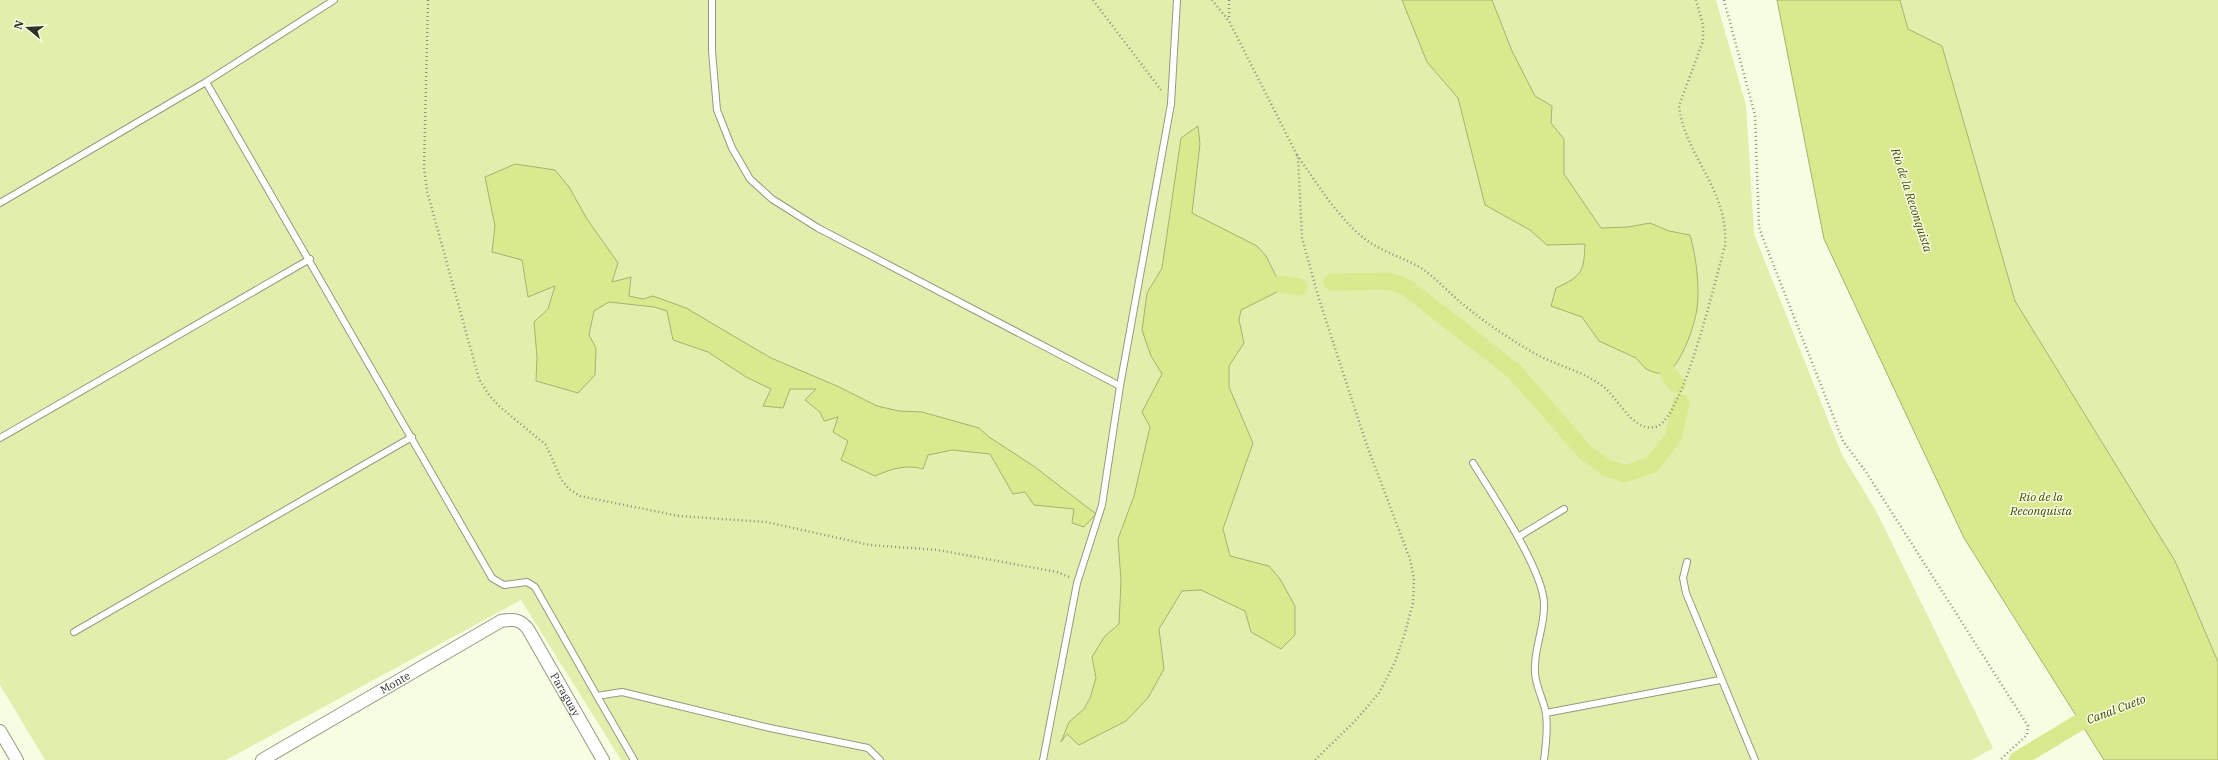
<svg xmlns="http://www.w3.org/2000/svg" width="2218" height="760" viewBox="0 0 2218 760" font-family="'IBM Plex Serif',serif">
	<style>
		.green { fill: #e2eeab }
		.water { fill: #d9e98e; stroke: #a6b26f }
		.lines { fill: none; stroke-linecap: round; stroke-linejoin: round }
		.canal { stroke: #d9e98e; stroke-width: 17 }
		.service-casing { stroke: #959a82; stroke-width: 8 }
		.minor-casing { stroke: #959a82; stroke-width: 14 }
		.path { stroke: #8e9280; stroke-width: 2.5; stroke-dasharray: 1 3; stroke-linecap: butt }
		.service { stroke: #fff; stroke-width: 6 }
		.minor { stroke: #fff; stroke-width: 12 }
		.labels { text-anchor: middle; dominant-baseline: central; stroke-width: 3; stroke-linejoin: round; paint-order: stroke }
		.street-label { font-size: 11px; fill: #2e3127; stroke: #f7fde2 }
		.water-label { font-size: 12px; font-style: italic; fill: #454d07; stroke: #f7fde2 }
	</style>
	<rect width="100%" height="100%" fill="#f7fde2"/>
	<!-- green -->
	<path class="green" d="M 0,0 L 1716,0 L 1746,105 L 1754,234 L 1842,455 L 1875,509 L 1993,748 L 1972,760 L 621,760 L 521,600 L 226,760 L 45,760 L 0,685 Z
		M 1900,0 L 2218,0 L 2218,662 L 2175,561 L 2015,301 L 1942,46 L 1908,29 Z"/>
	<!-- water -->
	<path class="water" d="M 1402,0 L 1492,0 L 1512,51 L 1535,96 L 1552,106 L 1551,123 L 1564,139 L 1564,174 L 1601,228 L 1628,227 L 1650,223 L 1669,231 L 1690,235 C 1696,256 1700,286 1697,309 C 1694,328 1682,361 1668,373 L 1656,373 L 1646,369 L 1636,358 L 1599,341 L 1582,317 L 1551,306 L 1556,288 C 1582,276 1584,272 1585,244 L 1547,245 L 1530,230 L 1485,205 L 1458,98 L 1427,62 Z
		M 1777,0 L 1900,0 L 1908,29 L 1942,46 L 2015,301 L 2175,561 L 2218,662 L 2218,760 L 2104,760 L 1964,538 L 1824,239 Z
		M 1198,126 L 1200,144 L 1192,213 L 1257,246 L 1266,256 L 1280,284 L 1277,292 L 1241,310 L 1239,320 L 1244,343 L 1229,366 L 1229,387 L 1253,443 L 1223,529 L 1230,556 L 1269,566 L 1280,579 L 1295,606 L 1295,635 L 1281,649 L 1251,632 L 1245,611 L 1201,590 L 1182,591 L 1159,629 L 1164,669 L 1148,698 L 1126,721 L 1079,745 L 1067,734 L 1061,742 L 1069,722 L 1084,709 L 1090,698 L 1096,678 L 1092,657 L 1105,636 L 1119,624 L 1121,581 L 1118,539 L 1134,496 L 1150,427 L 1142,412 L 1162,374 L 1151,356 L 1142,330 L 1147,293 L 1162,268 L 1181,138 Z
		M 515,164 L 555,170 L 569,187 L 587,219 L 618,263 L 612,282 L 631,277 L 629,296 L 643,299 L 653,296 L 686,308 L 771,358 L 837,386 L 877,406 L 899,411 L 922,412 L 979,428 L 989,437 L 1035,467 L 1096,514 L 1084,527 L 1072,523 L 1074,509 L 1034,505 L 1025,492 L 1013,494 L 990,454 L 952,450 L 928,455 L 923,469 C 906,464 891,469 875,476 L 841,460 L 848,441 L 833,432 L 838,417 L 824,421 L 820,412 L 805,400 L 816,389 L 790,389 L 783,408 L 763,406 L 771,389 L 746,377 L 708,352 L 673,340 L 667,311 L 654,307 L 609,302 L 594,311 L 589,335 L 596,348 L 595,375 L 578,393 L 536,381 L 537,357 L 534,322 L 548,309 L 555,286 L 528,297 L 522,260 L 492,252 L 495,226 L 485,177 Z"/>
	<g class="lines">
		<!-- canal -->
		<path class="canal" d="M 1332,282 L 1389,281 L 1406,287 L 1514,371 L 1585,452 L 1607,468 L 1625,474 L 1651,465 L 1673,438 L 1681,403
			M 1280,284 L 1299,287
			M 1668,373 L 1677,385
			M 2017,760 L 2080,722 L 2101,714"/>
		<defs>
			<path id="service" d="M 712,0 L 712,51 L 717,110 L 732,148 L 750,179 L 772,199 L 818,228 L 1120,386
				M 206,82 L 492,578 L 504,585 L 527,582 L 535,587 L 597,696 L 622,692 L 770,728 L 868,748 L 880,760
				M 0,203 L 206,82 L 334,0
				M 0,438 L 310,259
				M 1473,463 C 1492,494 1544,571 1544,604 C 1545,628 1533,649 1535,673 C 1536,688 1544,700 1546,714 C 1548,729 1546,745 1544,760
				M 1518,537 L 1564,509
				M 1687,562 L 1683,578 L 1686,593 L 1755,760
				M 74,632 L 412,437
				M 597,696 L 634,760
				M 1546,713 L 1720,680
				M 1043,760 L 1077,583 L 1102,505 L 1120,386 L 1171,104 L 1177,0"/>
			<g id="minor">
				<path d="M 0,731 L 17,760"/>
				<path id="s1" d="M 262,760 L 501,621 C 514,619 520,619 528,629 L 603,760"/>
			</g>
		</defs>
		<!-- service casing -->
		<use href="#service" class="service-casing"/>
		<!-- minor casing -->
		<use href="#minor" class="minor-casing"/>
		<!-- path -->
		<path class="path" d="M 428,0 L 424,168 L 427,191 L 479,379 L 489,395 L 500,407 L 546,445 L 561,479 L 569,489 L 580,496 L 679,516 L 766,522 L 870,545 L 938,550 L 1057,572 L 1069,577
			M 1093,0 L 1161,90
			M 1212,0 L 1229,21 L 1298,157 L 1302,238 L 1319,299 L 1366,443 L 1410,559 L 1414,579 L 1413,603 L 1405,633 L 1395,662 L 1379,693 L 1356,720 L 1315,760
			M 1229,0 L 1229,20
			M 1724,0 L 1755,115 L 1759,226 L 1762,236 L 1843,441 L 1866,472 L 2028,726 L 2027,735 L 2000,760
			M 1297,155 C 1317,183 1334,212 1360,235 C 1378,251 1401,256 1421,268 C 1435,277 1446,290 1458,300 C 1481,320 1508,338 1534,353 C 1557,366 1584,371 1605,388 C 1619,400 1635,435 1658,426 C 1684,414 1716,277 1725,246 C 1729,189 1685,157 1679,106 L 1703,41 L 1703,25 L 1696,0"/>
		<!-- service -->
		<use href="#service" class="service"/>
		<!-- minor -->
		<use href="#minor" class="minor"/>
	</g>
	<g class="labels">
		<!-- street labels -->
		<g class="street-label">
			<text stroke="none"><textPath href="#s1" startOffset="154">Monte</textPath></text>
			<text stroke="none"><textPath href="#s1" startOffset="382">Paraguay</textPath></text>
		</g>
		<!-- water labels -->
		<g class="water-label">
			<text transform="translate(1912 200) rotate(72)">Río de la Reconquista</text>
			<text x="2041" y="496">Río de la<tspan x="2041" dy="14">Reconquista</tspan></text>
			<text transform="translate(2116 709) rotate(-21)">Canal Cueto</text>
		</g>
	</g>
	<!-- north arrow -->
	<g transform="translate(28 28) rotate(288)" stroke="#f7fde2" stroke-width="3" paint-order="stroke">
	<path d="M0-3L7 15L0 10L-7 15Z" fill="#2e3127"/>
	<text y="-6" font-size="11" font-weight="bold" text-anchor="middle" fill="#2e3127">N</text>
	</g>
</svg>
